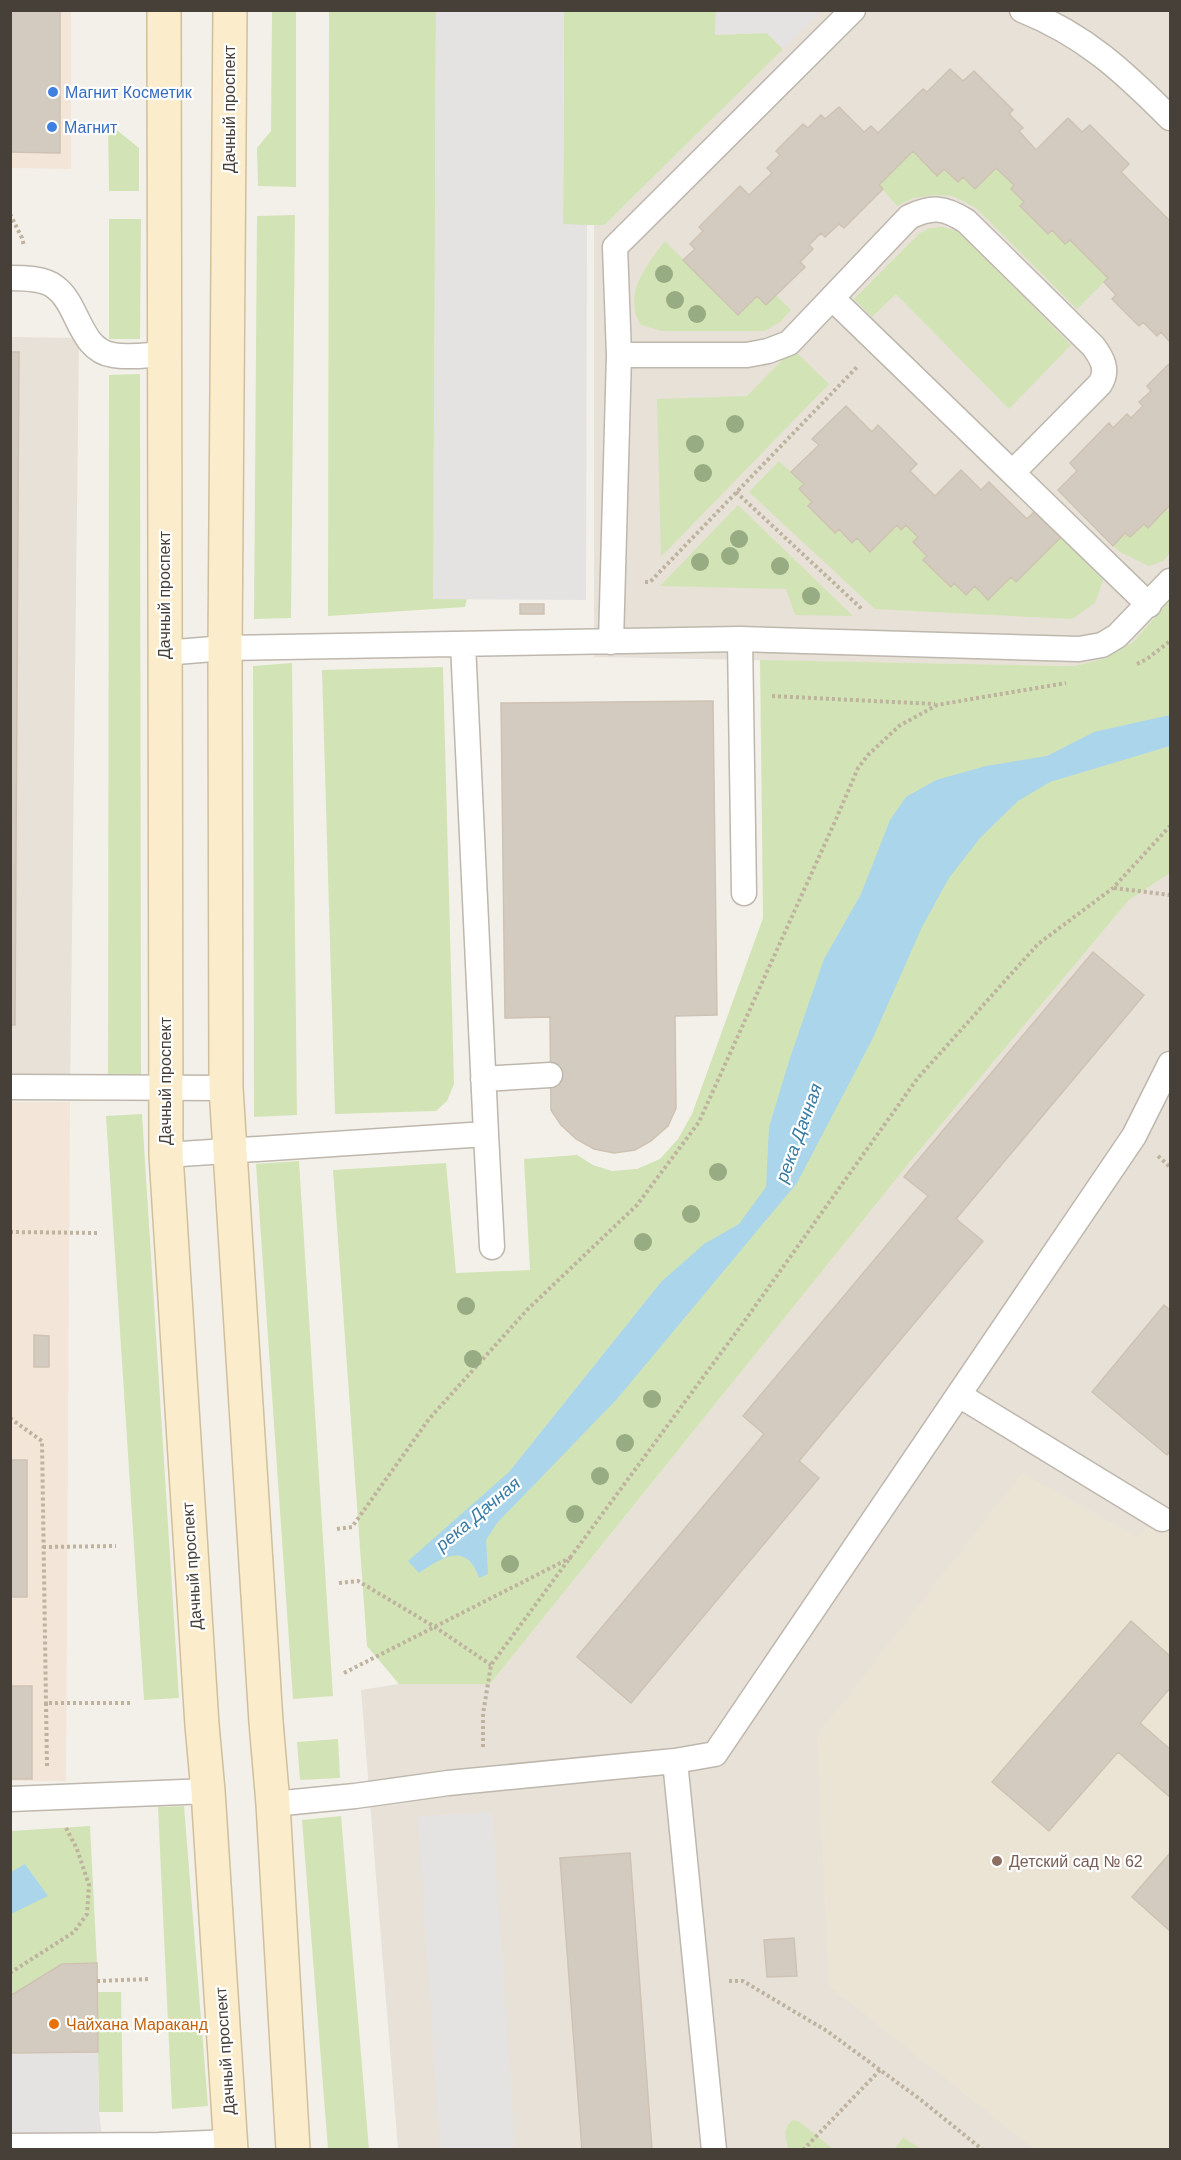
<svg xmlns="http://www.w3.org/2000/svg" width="1181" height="2160" viewBox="0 0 1181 2160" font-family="Arial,sans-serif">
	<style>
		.residential { fill: #e7e1d8 }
		.commercial { fill: #f3e5d7 }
		.education { fill: #ebe4d5 }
		.green { fill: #d2e4b6 }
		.parking { fill: #e5e3e1 }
		.water { fill: #abd5eb }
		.building { fill: #d4cbc0; stroke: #cec2b3; stroke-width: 1.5 }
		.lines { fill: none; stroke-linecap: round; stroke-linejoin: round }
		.lane-casing { stroke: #beb7ad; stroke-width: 27 }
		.secondary-casing { stroke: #d0bf9c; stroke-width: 36 }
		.path { stroke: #bfb29f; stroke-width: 4; stroke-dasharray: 3 3; stroke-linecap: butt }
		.lane { stroke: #fff; stroke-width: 24 }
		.secondary { stroke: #fbedcc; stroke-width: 33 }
		.tree { fill: #98ac83 }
		.shop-dot { fill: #3f7fe0; stroke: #fff; stroke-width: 2 }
		.education-dot { fill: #8d6e63; stroke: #fff; stroke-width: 2 }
		.food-dot { fill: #e8710a; stroke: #fff; stroke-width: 2 }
		.labels { text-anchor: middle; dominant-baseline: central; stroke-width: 4.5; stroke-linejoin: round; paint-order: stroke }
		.shop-label { font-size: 16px; fill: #366cbe; stroke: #fff; text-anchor: start }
		.street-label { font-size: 16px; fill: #474038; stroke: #fff }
		.education-label { font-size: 16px; fill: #785e54; stroke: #fff; text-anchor: start }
		.food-label { font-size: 16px; fill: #c56008; stroke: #fff; text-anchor: start }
		.water-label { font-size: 18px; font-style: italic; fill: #377ca3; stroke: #fff }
	</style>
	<rect width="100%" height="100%" fill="#f3f0e9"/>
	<!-- residential -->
	<path class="residential" d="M 572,11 L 1170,11 L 1170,600 L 1133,642 L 1106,658 L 1074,666 L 594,657 L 594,223 Z
		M 11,337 L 79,338 L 70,1100 L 11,1100 Z
		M 1170,873 L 1170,2149 L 398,2149 L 361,1690 L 399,1684 L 490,1684 L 914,1157 L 1129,900 Z"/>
	<!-- commercial -->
	<path class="commercial" d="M 11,11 L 71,11 L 71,169 L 11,168 Z
		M 10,1102 L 70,1102 L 66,1781 L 11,1781 Z"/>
	<!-- education -->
	<path class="education" d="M 1022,1473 L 1136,1536 L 1170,1513 L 1170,2149 L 1034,2149 L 829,1986 L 817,1736 Z"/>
	<!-- green -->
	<path class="green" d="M 272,11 L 296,11 L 296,187 L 258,186 L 257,148 L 271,131 Z
		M 329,11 L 436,11 L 434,599 L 467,599 L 465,607 L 328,616 Z
		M 564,11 L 716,11 L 715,35 L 767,33 L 783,49 L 604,225 L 563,225 Z
		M 108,123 L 139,148 L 139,191 L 109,191 Z
		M 913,151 L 937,175 L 944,169 L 963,177 L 975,189 L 996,168 L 1014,185 L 1011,189 L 1065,244 L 1070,240 L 1108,278 L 1077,309 L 976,208 L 953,196 L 935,195 L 913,198 L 897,206 L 879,185 Z
		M 295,215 L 291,618 L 254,619 L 257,216 Z
		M 109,219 L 141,219 L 140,339 L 109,339 Z
		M 942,227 L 954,230 L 963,236 L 1071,345 L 1009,409 L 896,294 L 872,317 L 854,299 L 920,233 L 930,228 Z
		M 665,241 L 738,315 L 757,296 L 766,305 L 776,295 L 791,310 L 780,322 L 765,331 L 662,331 L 641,325 C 622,296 646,265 665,241 Z
		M 793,349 L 829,384 L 661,557 L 657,399 L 747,396 Z
		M 140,374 L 141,1076 L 108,1077 L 109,375 Z
		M 779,461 L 804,484 L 812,502 L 808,507 L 835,533 L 839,529 L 852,542 L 857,538 L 870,551 L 897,525 L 906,525 L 918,537 L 913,542 L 927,556 L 924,560 L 950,586 L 954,583 L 966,594 L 975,586 L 989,599 L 1011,577 L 1016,581 L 1061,537 L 1103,580 L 1095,603 L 1072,619 L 875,609 L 749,492 Z
		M 738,505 L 853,616 L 795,615 L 786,589 L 660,586 Z
		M 1170,505 L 1170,553 L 1163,561 L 1149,566 L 1120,552 L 1113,546 L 1125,533 L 1130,537 L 1144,524 L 1148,528 Z
		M 1170,600 L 1170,873 L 1129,900 L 914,1157 L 490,1684 L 399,1684 L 367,1646 L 333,1170 L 446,1163 L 456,1273 L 530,1270 L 524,1159 L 577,1155 L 593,1165 L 612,1171 L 637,1169 L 660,1159 L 678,1139 L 692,1114 L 763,918 L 760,660 L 1074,666 L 1106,658 L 1133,642 Z
		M 292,663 L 297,1115 L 254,1117 L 253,666 Z
		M 443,667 L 454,1084 L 447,1101 L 436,1111 L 335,1114 L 322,670 Z
		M 142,1114 L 179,1698 L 144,1700 L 106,1116 Z
		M 299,1161 L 333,1696 L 293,1699 L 256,1164 Z
		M 338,1739 L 340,1778 L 300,1780 L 297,1742 Z
		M 184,1806 L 208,2106 L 172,2109 L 158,1807 Z
		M 341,1816 L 369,2149 L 328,2149 L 302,1820 Z
		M 90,1826 L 97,1963 L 62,1964 L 11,1996 L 11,1831 Z
		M 97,1992 L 121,1992 L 123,2112 L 99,2112 Z
		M 793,2120 L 800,2122 L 833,2149 L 788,2149 C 786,2138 782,2128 793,2120 Z
		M 903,2137 L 921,2149 L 895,2149 Z"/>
	<!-- parking -->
	<path class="parking" d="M 436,11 L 564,11 L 563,224 L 587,225 L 586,600 L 433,599 Z
		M 716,11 L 716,10 L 821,11 L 783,49 L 767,33 L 715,35 Z
		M 492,1812 L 515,2149 L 440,2149 L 418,1816 Z
		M 98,2052 L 99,2112 L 103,2145 L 11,2146 L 10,2053 Z"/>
	<!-- water -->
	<path class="water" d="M 1170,715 L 1170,746 L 1050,782 L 1018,801 L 980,838 L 949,878 L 922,927 L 873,1038 L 797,1183 L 617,1399 L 497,1523 L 486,1540 L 488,1574 L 479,1578 C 467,1541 442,1557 419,1573 L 408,1561 L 509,1472 L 661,1282 L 704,1244 L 739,1224 L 766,1187 L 769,1127 L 790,1058 L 824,959 L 861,894 L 890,820 L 906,797 L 936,780 L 986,766 L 1047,756 L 1094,732 Z
		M 25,1864 L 48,1896 L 11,1914 L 11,1872 Z"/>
	<!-- building -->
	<path class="building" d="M 10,10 L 60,10 L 60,153 L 10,152 Z
		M 950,69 L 963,81 L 974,71 L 1013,110 L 1009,114 L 1023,128 L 1019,131 L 1036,150 L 1068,118 L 1082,132 L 1090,125 L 1129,164 L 1121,172 L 1170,221 L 1170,342 L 1161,332 L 1157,336 L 1143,322 L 1139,326 L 1112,299 L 1116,295 L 1104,282 L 1108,278 L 1070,240 L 1065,244 L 1052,230 L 1048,234 L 1020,206 L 1024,202 L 1011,189 L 1014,185 L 996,168 L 975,189 L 963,177 L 958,182 L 944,169 L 937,176 L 913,151 L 879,185 L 883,189 L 844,228 L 839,224 L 825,237 L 821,233 L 809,245 L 813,249 L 800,262 L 805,267 L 766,305 L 757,296 L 738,315 L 683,260 L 695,249 L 690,244 L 703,231 L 699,227 L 740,186 L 749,195 L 772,173 L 767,168 L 780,155 L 776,151 L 803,124 L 808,128 L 821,115 L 825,119 L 839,107 L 864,132 L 871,126 L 878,133 L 923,89 L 927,92 Z
		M 10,352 L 19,352 L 15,1025 L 10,1025 Z
		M 1170,363 L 1170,505 L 1148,528 L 1144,524 L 1130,537 L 1125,533 L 1113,546 L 1058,490 L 1077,471 L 1070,463 L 1109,423 L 1113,428 L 1127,414 L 1131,418 L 1143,406 L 1139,402 L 1151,391 L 1147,386 Z
		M 846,406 L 872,432 L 878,425 L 917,464 L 910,471 L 935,496 L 961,470 L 981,490 L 989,482 L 1027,519 L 1035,511 L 1061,537 L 1016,582 L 1011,577 L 988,600 L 975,586 L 966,595 L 954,583 L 951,587 L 923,560 L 927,556 L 913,542 L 918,537 L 906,525 L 901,530 L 897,525 L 870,552 L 857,538 L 852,543 L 839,529 L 835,533 L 808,506 L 812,502 L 799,489 L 804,484 L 791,472 L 819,445 L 812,439 Z
		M 520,604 L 544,604 L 544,614 L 520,614 Z
		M 713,701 L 717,1015 L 675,1016 L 676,1108 L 668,1126 L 651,1141 L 635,1150 L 614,1153 L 594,1149 L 576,1139 L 561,1125 L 551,1110 L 550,1017 L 505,1018 L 501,703 Z
		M 1093,952 L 1144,995 L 956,1219 L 983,1241 L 799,1461 L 819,1478 L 631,1703 L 577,1657 L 764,1434 L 743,1416 L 928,1196 L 904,1177 Z
		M 1164,1305 L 1170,1310 L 1170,1451 L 1167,1455 L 1092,1392 Z
		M 34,1335 L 49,1336 L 49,1367 L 34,1367 Z
		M 10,1460 L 27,1460 L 27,1597 L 10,1597 Z
		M 1131,1621 L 1170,1656 L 1170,1688 L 1140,1723 L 1170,1749 L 1170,1797 L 1118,1752 L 1049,1831 L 992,1782 Z
		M 10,1686 L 32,1686 L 32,1779 L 10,1779 Z
		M 630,1853 L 652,2150 L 582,2150 L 560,1858 Z
		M 1170,1853 L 1170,1931 L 1132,1897 Z
		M 794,1938 L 797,1976 L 767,1977 L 764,1940 Z
		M 97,1963 L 98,2052 L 10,2053 L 10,1996 L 62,1964 Z"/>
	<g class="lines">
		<defs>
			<path id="lane" d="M 1022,10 C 1085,35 1124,72 1170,118
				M 10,278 C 24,278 44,278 55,287 C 79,304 79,350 113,355 C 128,358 147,355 163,354
				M 832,298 L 1149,605
				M 619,355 L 747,355 L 768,351 L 789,343 L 909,217 C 932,206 944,207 966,221 L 1093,346 C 1102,358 1109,370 1100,384 L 1013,472
				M 740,639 L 744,893
				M 611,642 L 619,355 L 615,247 L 853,10
				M 164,653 L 225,648 L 740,639 L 1079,649 L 1102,645 L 1117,636 L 1170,581
				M 483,1079 L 550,1075
				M 10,1087 L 226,1088
				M 486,1134 L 492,1247
				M 166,1155 L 486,1134 L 463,644
				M 959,1395 L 1162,1519
				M 675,1761 L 714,2150
				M 10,1799 L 208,1791
				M 273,1804 L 355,1796 L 448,1783 L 675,1761 L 715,1754 L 1134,1136 L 1170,1064
				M 10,2146 L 159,2145 L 231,2142"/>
			<path id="secondary" d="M 164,10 L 166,1155 L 202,1725 L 208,1791 L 231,2150
				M 230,10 L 225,648 L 226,1088 L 266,1722 L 273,1804 L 293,2150"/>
		</defs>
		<!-- lane casing -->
		<use href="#lane" class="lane-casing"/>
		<!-- secondary casing -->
		<use href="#secondary" class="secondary-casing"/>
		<!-- path -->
		<path class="path" d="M 10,214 L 22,238 L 24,246
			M 736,492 L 863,610
			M 645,582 L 650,582 L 858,366
			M 1137,664 L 1147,659 L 1170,641
			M 772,696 L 935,704
			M 1114,888 L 1170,895
			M 1158,1156 L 1170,1167
			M 10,1232 L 99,1233
			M 10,1418 L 42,1441 L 46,1703
			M 337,1529 L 352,1527 L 429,1419 L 527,1310 L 637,1205 L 699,1122 L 837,817 L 858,768 L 868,755 L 899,726 L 937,705 L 1066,683
			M 43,1547 L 116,1546
			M 339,1583 L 358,1581 L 435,1627 L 491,1665
			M 344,1673 L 572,1557
			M 483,1747 L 483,1714 L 491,1665 L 746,1319 L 917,1079 L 1038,944 L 1113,888 L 1170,826
			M 47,1766 L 46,1703 L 130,1703
			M 10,1973 L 74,1932 L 87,1914 L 89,1885 L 77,1849 L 66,1828
			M 97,1981 L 150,1979
			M 729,1981 L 743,1981 L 827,2031 L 921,2100 L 983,2150
			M 803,2150 L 880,2070"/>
		<!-- lane -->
		<use href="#lane" class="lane"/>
		<!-- secondary -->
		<use href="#secondary" class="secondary"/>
	</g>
	<!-- trees -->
	<g class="tree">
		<circle cx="664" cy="274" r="9"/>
		<circle cx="675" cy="300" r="9"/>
		<circle cx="697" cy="314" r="9"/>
		<circle cx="735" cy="424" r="9"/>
		<circle cx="695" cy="444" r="9"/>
		<circle cx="703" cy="473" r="9"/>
		<circle cx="739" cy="539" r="9"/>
		<circle cx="730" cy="556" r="9"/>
		<circle cx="700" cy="562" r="9"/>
		<circle cx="780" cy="566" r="9"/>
		<circle cx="811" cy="596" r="9"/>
		<circle cx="718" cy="1172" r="9"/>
		<circle cx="691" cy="1214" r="9"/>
		<circle cx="643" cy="1242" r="9"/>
		<circle cx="466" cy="1306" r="9"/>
		<circle cx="473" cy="1359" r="9"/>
		<circle cx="652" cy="1399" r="9"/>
		<circle cx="625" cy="1443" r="9"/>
		<circle cx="600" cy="1476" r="9"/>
		<circle cx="575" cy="1514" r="9"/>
		<circle cx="510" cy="1564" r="9"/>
	</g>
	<!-- markers -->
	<g class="shop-dot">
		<circle cx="53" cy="92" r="6"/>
		<circle cx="52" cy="127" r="6"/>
	</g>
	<circle class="education-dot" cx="997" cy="1861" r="6"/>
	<circle class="food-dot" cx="54" cy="2024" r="6"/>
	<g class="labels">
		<!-- shop labels -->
		<g class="shop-label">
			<text x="65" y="92">Магнит Косметик</text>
			<text x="64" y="127">Магнит</text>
		</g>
		<!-- street labels -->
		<g class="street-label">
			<text transform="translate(229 109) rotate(-90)">Дачный проспект</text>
			<text transform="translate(164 595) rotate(-90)">Дачный проспект</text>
			<text transform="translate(165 1081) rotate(-90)">Дачный проспект</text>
			<text transform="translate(192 1566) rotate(-94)">Дачный проспект</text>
			<text transform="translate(225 2051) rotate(-94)">Дачный проспект</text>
		</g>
		<!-- education labels -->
		<g class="education-label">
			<text x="1009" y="1861">Детский сад № 62</text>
		</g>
		<!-- food labels -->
		<g class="food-label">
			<text x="66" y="2024">Чайхана Мараканд</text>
		</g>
		<!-- water labels -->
		<g class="water-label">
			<text transform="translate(799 1133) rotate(-70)">река Дачная</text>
			<text transform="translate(478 1514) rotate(-40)">река Дачная</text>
		</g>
	</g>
	<!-- border -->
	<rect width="1181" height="2160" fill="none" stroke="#474038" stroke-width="24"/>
</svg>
